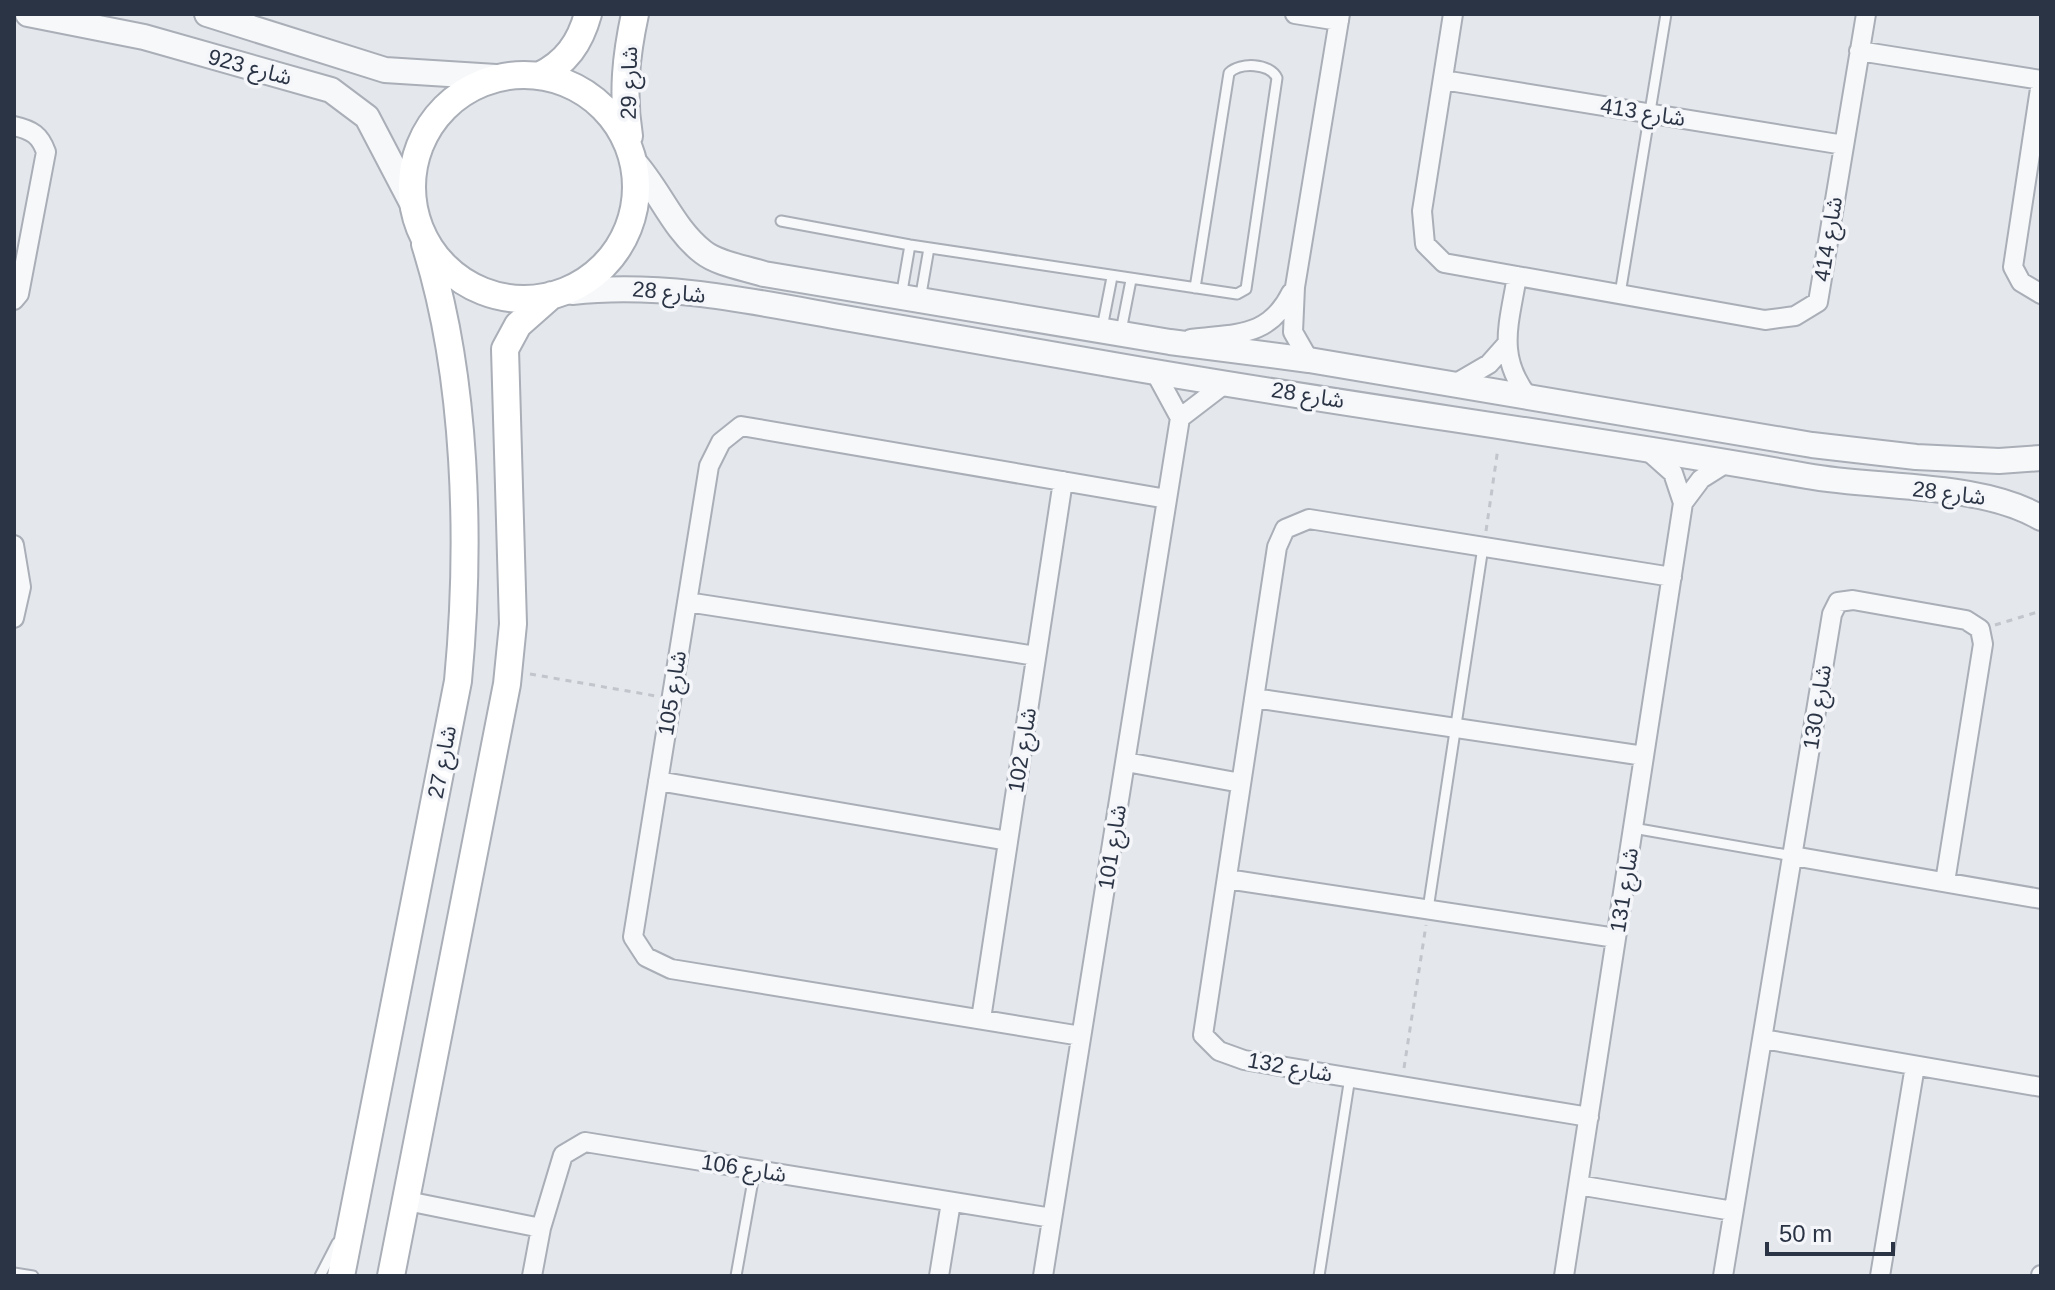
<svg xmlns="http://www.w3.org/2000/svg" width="2055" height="1290" viewBox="0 0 2055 1290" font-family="Helvetica,'Noto Sans Arabic',sans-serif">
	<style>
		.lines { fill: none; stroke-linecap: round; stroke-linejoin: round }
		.service-casing { stroke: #a9aeb7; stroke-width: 13 }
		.minor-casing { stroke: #a9aeb7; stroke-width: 22 }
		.tertiary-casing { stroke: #a9aeb7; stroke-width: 28 }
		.secondary-casing { stroke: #a9aeb7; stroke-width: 30 }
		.path { stroke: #c2c5cb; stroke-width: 3; stroke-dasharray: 6 6; stroke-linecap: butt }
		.service { stroke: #f7f8fa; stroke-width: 9 }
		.minor { stroke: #f7f8fa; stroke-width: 18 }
		.tertiary { stroke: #f7f8fa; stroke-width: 24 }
		.secondary { stroke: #fff; stroke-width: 26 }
		.labels { text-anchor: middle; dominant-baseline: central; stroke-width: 7; stroke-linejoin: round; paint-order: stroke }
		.street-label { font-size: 22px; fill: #2b3445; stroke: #f4f6f9 }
	</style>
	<rect width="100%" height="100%" fill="#e4e7ec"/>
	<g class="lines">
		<defs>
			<path id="service" d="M 781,221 L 910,245 L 1237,294 L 1246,289 L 1277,78 C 1270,63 1240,62 1229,73 L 1195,288
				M 1620,294 L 1666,14
				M 901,297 L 910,245
				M 920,300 L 929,248
				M 1102,328 L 1112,277
				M 1121,331 L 1131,280
				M 1633,828 L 1793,856
				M 1428,909 L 1483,547
				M 14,1273 L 33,1276
				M 320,1276 L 337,1243
				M 736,1276 L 755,1169
				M 1319,1276 L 1350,1077"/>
			<path id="minor" d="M 1295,14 L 1339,21
				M 1453,14 L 1422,211 L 1425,244 L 1444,263 L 1765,320 L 1795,316 L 1818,302 L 1866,14
				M 1859,51 L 2041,80
				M 1443,80 L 1844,145
				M 2041,82 L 2013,267 L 2021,282 L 2041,294
				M 14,126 C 32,130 40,135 46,152 L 19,294 L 14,300
				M 1517,276 C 1509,325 1496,356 1529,398
				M 1191,339 C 1236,333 1269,338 1291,293
				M 1309,360 L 1293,332 L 1295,287 L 1340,14
				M 1453,385 L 1489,364 L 1505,346
				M 1180,418 L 1227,382
				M 1646,449 L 1673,473 L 1683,503
				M 14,545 L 21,587 L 14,618
				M 687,602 L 1036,656
				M 1254,698 L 1644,756
				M 1126,762 L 1241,783
				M 658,781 L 1008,841
				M 1793,856 L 2041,899
				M 1227,879 L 1616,938
				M 981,1019 L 1063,481
				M 1081,1036 L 671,969 L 646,957 L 633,937 L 709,466 L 721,442 L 741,426 L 1167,499
				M 1763,1039 L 2041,1087
				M 1589,1117 L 1244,1060 L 1219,1051 L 1203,1035 L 1277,547 L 1285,529 L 1309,519 L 1672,577
				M 1578,1185 L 1733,1211
				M 407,1201 L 541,1228
				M 532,1276 L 541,1228 L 563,1155 L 585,1142 L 1052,1218
				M 939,1276 L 951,1202
				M 1043,1276 L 1180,418 L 1155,372
				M 1564,1276 L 1683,503 L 1701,479 L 1728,462
				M 1723,1276 L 1832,614 L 1838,602 L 1853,600 L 1966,620 L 1980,629 L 1983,644 L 1945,882
				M 1880,1276 L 1915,1066
				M 2041,1276 L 2041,1275"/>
			<path id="tertiary" d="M 28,14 L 144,37 L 331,90 L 367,117 L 413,205
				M 207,14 L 385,70 L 496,77
				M 633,161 C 659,189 673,229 703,252 C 718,264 746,268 764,274 L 1170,342 L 1309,360 L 1812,445 L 1916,457 L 1999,461 L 2041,458
				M 572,292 C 662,282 751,301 839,317 C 925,332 1011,347 1097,362 C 1333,404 1571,434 1807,476 C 1878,489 1980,482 2041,518"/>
			<path id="secondary" d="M412 187a112 112 0 1 1 224 0a112 112 0 1 1-224 0Z
				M 539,76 C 566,63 580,43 588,14
				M 629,136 C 622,93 626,56 635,14
				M 341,1276 L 458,681 C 471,543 467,376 425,244
				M 391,1276 L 507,684 L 513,624 L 505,349 L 518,325 L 552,295"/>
		</defs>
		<!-- service casing -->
		<use href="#service" class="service-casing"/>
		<!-- minor casing -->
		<use href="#minor" class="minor-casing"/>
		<!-- tertiary casing -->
		<use href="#tertiary" class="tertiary-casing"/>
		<!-- secondary casing -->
		<use href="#secondary" class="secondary-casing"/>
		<!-- path -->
		<path class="path" d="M 1486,531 L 1498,448
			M 1995,625 L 2041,611
			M 530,674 L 656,696
			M 1404,1068 L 1426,925"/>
		<!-- service -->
		<use href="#service" class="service"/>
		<!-- minor -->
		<use href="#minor" class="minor"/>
		<!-- tertiary -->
		<use href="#tertiary" class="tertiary"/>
		<!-- secondary -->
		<use href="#secondary" class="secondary"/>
	</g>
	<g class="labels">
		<!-- street labels -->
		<g class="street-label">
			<text transform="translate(250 67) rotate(15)">شارع 923</text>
			<text transform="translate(629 83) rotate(-89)">شارع 29</text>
			<text transform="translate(1643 112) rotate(9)">شارع 413</text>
			<text transform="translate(1828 239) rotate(-81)">شارع 414</text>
			<text transform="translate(669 292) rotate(5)">شارع 28</text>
			<text transform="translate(1308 395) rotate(9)">شارع 28</text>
			<text transform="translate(1949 493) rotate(7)">شارع 28</text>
			<text transform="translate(672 693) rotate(-81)">شارع 105</text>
			<text transform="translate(1817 707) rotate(-81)">شارع 130</text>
			<text transform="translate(1022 750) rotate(-81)">شارع 102</text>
			<text transform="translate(442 762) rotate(-79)">شارع 27</text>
			<text transform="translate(1112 847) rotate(-81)">شارع 101</text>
			<text transform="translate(1624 890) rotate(-81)">شارع 131</text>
			<text transform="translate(1290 1067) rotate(10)">شارع 132</text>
			<text transform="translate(744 1168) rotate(9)">شارع 106</text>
		</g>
	</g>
	<!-- border -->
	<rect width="2055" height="1290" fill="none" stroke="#2b3445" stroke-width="32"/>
	<!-- scale -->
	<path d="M1767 1242v12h126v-12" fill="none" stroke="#2b3445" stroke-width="4"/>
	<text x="1779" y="1242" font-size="24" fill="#2b3445" stroke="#f4f6f9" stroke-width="6" paint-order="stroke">50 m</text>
</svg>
